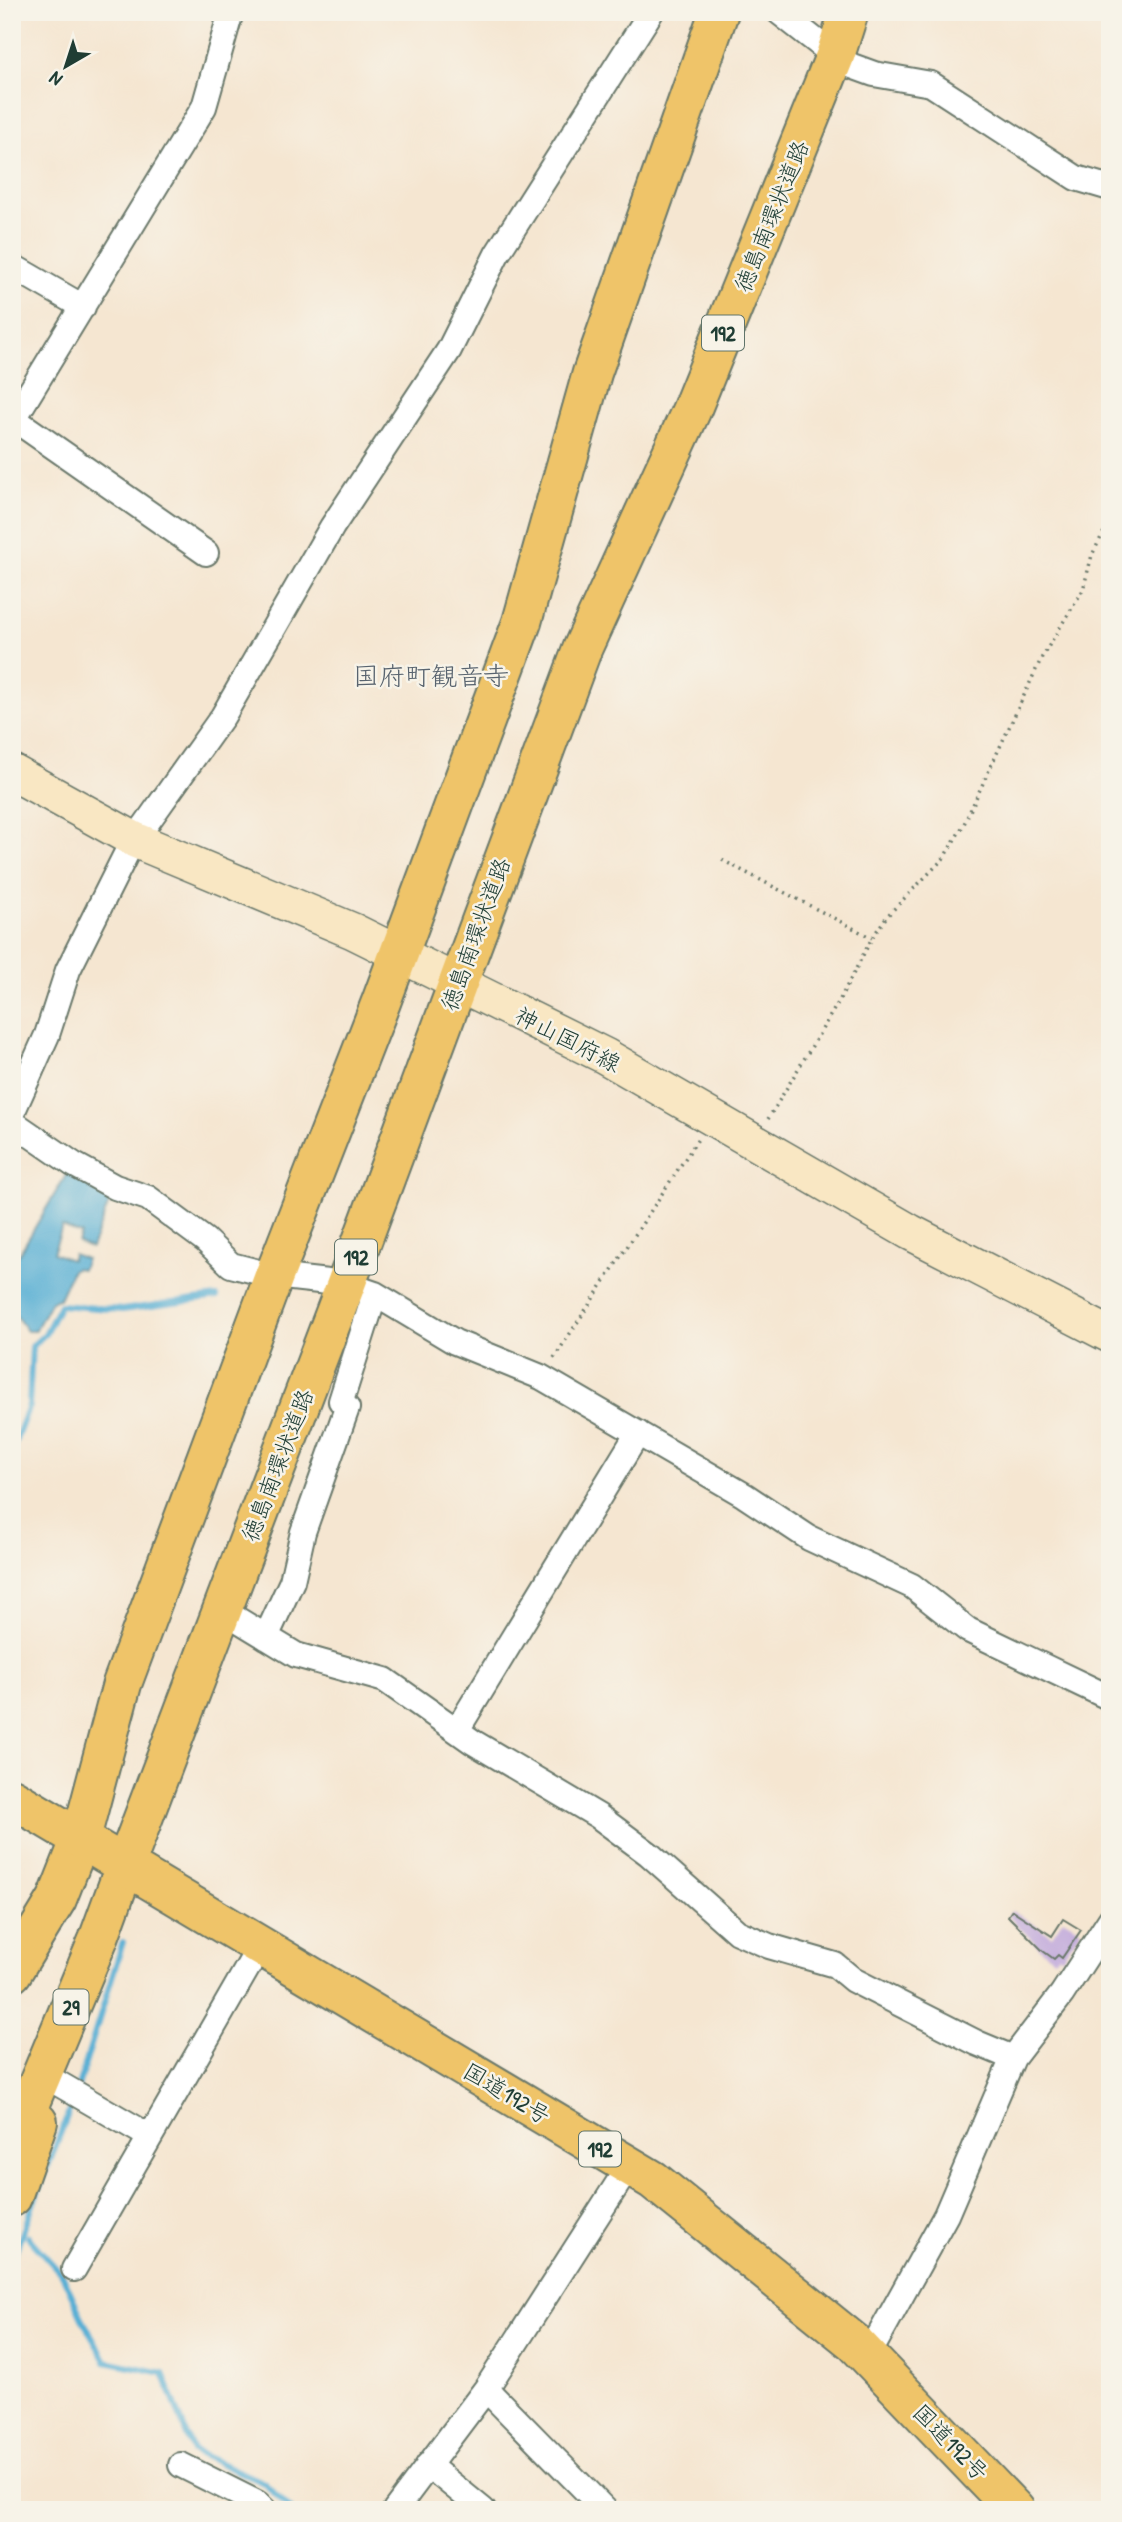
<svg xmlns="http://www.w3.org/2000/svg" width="1122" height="2522" viewBox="0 0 1122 2522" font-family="'Patrick Hand','Klee One',sans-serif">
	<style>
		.water { fill: #57afd4; stroke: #3b7684; stroke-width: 2 }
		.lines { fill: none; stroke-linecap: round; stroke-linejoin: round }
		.stream { stroke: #57afd4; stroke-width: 6 }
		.building { fill: #c4addc }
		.street-casing { stroke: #6a786b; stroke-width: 28 }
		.secondary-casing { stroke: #6a786b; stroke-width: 38 }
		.primary-casing { stroke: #6a786b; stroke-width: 42 }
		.highway-casing { stroke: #6a786b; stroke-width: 42 }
		.path { stroke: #6a786b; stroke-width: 3.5; stroke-dasharray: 2 5; stroke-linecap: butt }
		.street { stroke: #fff; stroke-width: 24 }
		.secondary { stroke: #f9e7c3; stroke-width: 35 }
		.primary { stroke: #efc469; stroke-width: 38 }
		.highway { stroke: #efc469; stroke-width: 38 }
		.labels { text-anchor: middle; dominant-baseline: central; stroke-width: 5; stroke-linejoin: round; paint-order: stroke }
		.shield { fill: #f7f3e8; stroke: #60746a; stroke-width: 2 }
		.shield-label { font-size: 21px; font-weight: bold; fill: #1f3d34 }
		.street-label { font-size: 23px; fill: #1f3d34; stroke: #f7f3e8 }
		.quarter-label { font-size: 26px; fill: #59646f; stroke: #f7f3e8 }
	</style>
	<rect width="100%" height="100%" fill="#f7f3e8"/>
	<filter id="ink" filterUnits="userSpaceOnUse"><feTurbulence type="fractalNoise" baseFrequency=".0143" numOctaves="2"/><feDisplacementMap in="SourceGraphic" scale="14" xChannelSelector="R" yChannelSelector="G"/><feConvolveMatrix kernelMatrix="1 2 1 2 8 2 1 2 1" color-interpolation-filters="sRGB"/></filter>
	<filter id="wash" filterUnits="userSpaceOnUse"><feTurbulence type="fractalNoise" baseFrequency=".00686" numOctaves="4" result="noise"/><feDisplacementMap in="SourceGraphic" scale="28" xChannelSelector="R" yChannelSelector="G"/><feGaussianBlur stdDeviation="1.57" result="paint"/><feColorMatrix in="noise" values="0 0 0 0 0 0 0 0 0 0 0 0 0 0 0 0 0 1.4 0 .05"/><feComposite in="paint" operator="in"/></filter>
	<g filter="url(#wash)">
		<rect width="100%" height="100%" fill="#f5e6d1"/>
		<!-- water -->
		<path class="water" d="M 69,1170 L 113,1193 L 91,1248 L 78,1243 L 81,1234 L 62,1227 L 53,1253 L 71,1260 L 73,1254 L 86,1259 L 82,1269 L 75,1268 L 72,1270 L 59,1299 L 51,1301 L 35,1331 L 27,1331 L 12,1310 L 12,1266 Z"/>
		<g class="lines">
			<!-- stream -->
			<path class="stream" d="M 12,1450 L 29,1406 L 32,1346 L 45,1334 L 60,1305 L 122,1310 L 217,1297
				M 78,2087 L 123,1942
				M 28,2237 L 63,2276 L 84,2322 L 106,2361 L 163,2373 L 193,2451 L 264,2483 L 291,2510
				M 12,2260 L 74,2098"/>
		</g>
		<g id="blocks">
			<!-- building -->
			<path class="building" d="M 1012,1910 L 1052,1936 L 1063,1919 L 1081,1930 L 1062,1958 L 1058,1955 L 1054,1959 L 1043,1951 L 1008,1916 Z"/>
		</g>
	</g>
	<g filter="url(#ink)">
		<use href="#blocks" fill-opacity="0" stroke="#6a786b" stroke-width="2"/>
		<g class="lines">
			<defs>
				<path id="street" d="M 779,12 L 835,56 L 852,66 L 874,74 L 931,84 L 1076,178 L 1110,188
					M 12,266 L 83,307
					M 14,419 L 206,553
					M 12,422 L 204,107 L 231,12
					M 12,1113 L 47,1035 L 68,970 L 129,848 L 223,716 L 332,527 L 449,350 L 497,254 L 651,12
					M 12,1122 L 73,1164 L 115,1187 L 148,1198 L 205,1240 L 231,1265 L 274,1276 L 346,1284 L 375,1294 L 455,1342 L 541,1377 L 744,1495 L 809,1538 L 912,1586 L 968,1630 L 1110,1698
					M 222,1610 L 296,1655 L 385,1680 L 473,1742 L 598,1816 L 649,1854 L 737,1932 L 769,1946 L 835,1965 L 853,1980 L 977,2043 L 1013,2058
					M 266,1637 L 292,1581 L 303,1532 L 347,1408 L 341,1401 L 375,1294
					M 457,1730 L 638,1433
					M 42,2074 L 149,2136
					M 74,2269 L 260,1946
					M 868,2356 L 946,2215 L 1013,2058 L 1062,1994 L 1110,1920
					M 486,2389 L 605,2510
					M 181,2465 L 257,2503 L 264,2510
					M 428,2465 L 483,2510
					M 395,2510 L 486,2389 L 629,2166"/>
				<path id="secondary" d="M 12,772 L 135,840 L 353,931 L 605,1056 L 910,1232 L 1110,1335"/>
				<path id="primary" d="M 12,1973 L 57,1899 L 81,1838
					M 12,2146 L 98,1940 L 125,1866
					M 12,2197 L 38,2122"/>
				<path id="highway" d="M 12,1798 L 653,2180 L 855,2343 L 1015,2510
					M 81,1838 L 122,1684 L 274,1276 L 381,1002 L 522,622 L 592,373 L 719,12
					M 125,1866 L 346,1284 L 583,647 L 691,411 L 835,56 L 849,12"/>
			</defs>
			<!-- street casing -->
			<use href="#street" class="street-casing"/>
			<!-- secondary casing -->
			<use href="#secondary" class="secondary-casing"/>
			<!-- primary casing -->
			<use href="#primary" class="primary-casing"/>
			<!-- highway casing -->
			<use href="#highway" class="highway-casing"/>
			<!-- path -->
			<path class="path" d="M 722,860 L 872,938
				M 768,1119 L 839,1001 L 872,938 L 887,916 L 943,859 L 963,826 L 1042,657 L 1083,590 L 1092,555 L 1110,520
				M 554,1358 L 698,1139"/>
			<!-- street -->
			<use href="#street" class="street"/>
			<!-- secondary -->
			<use href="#secondary" class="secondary"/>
			<!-- primary -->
			<use href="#primary" class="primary"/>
			<!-- highway -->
			<use href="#highway" class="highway"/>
		</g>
	</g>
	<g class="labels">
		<!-- shield labels -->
		<g class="shield">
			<rect x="702" y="315.5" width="42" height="35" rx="5"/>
			<rect x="335" y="1239.5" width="42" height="35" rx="5"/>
			<rect x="53.5" y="1989.5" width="35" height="35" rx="5"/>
			<rect x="579" y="2131.5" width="42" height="35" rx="5"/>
		</g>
		<g class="shield-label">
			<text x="723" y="333">192</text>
			<text x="356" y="1257">192</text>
			<text x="71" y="2007">29</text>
			<text x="600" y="2149">192</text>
		</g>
		<!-- street labels -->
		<g class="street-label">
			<text transform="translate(771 216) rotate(-68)">徳島南環状道路</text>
			<text transform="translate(475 934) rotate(-70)">徳島南環状道路</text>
			<text transform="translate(568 1039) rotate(27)">神山国府線</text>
			<text transform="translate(277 1465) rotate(-69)">徳島南環状道路</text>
			<text transform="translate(507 2093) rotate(31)">国道192号</text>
			<text transform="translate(951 2442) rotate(46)">国道192号</text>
		</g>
		<!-- quarter labels -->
		<g class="quarter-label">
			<text x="431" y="675">国府町観音寺</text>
		</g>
	</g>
	<!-- margin -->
	<rect width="1122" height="2522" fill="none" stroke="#f7f3e8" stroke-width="42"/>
	<!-- north arrow -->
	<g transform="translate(66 66) rotate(219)" stroke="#f7f3e8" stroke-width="5" paint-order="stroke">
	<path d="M0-5L12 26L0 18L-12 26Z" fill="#1f3d34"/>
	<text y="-10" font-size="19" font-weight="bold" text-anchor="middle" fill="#1f3d34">N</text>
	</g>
</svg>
